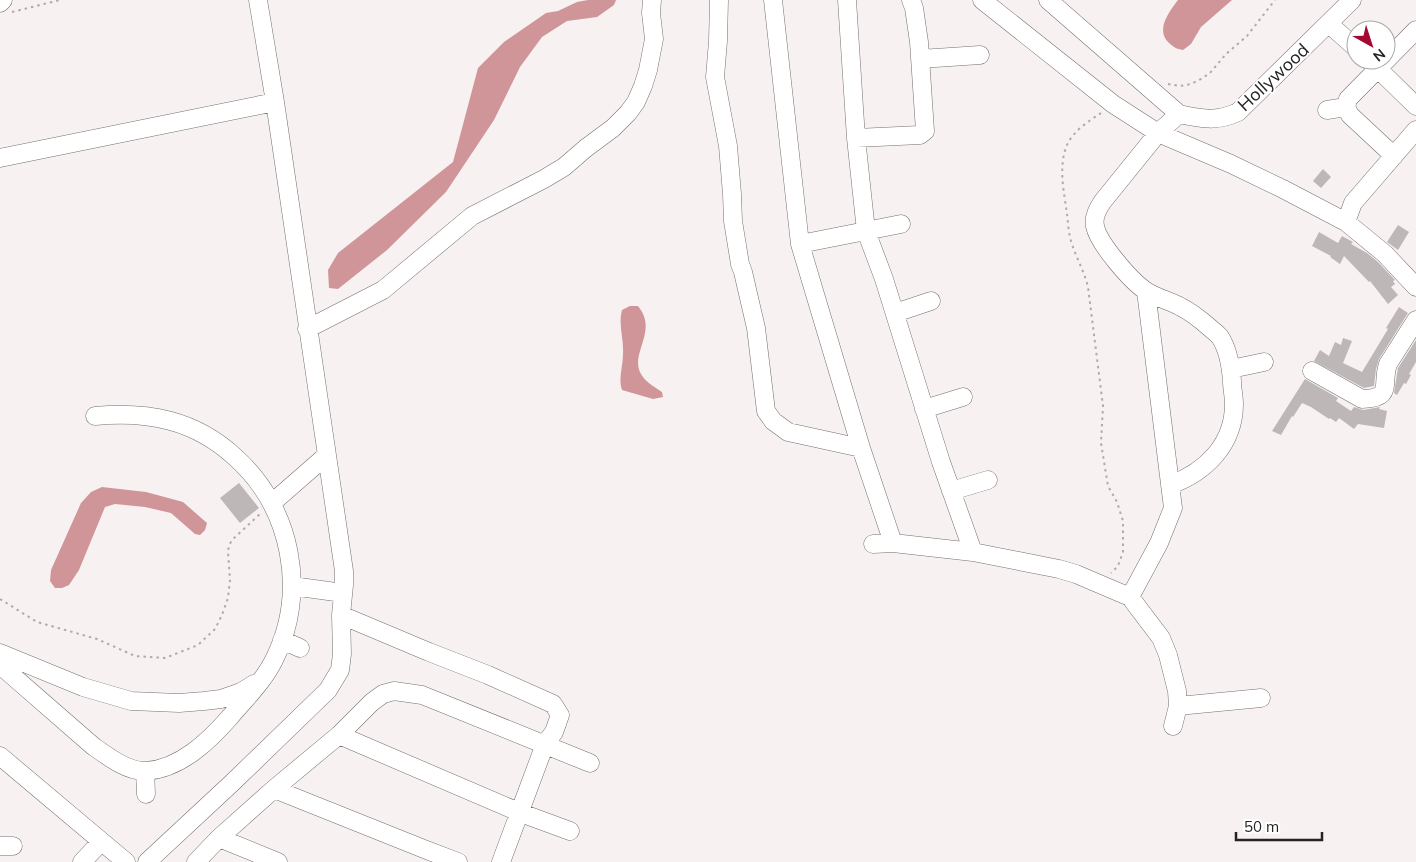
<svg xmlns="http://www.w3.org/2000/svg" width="1416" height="862" viewBox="0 0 1416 862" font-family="Mulish,sans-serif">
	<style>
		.water { fill: #cf9598 }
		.building { fill: #beb7b7 }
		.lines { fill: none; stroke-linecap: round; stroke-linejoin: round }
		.minor-casing { stroke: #766f6f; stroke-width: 19 }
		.path { stroke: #b0abab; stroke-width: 2; stroke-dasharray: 2.5 4; stroke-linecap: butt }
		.minor { stroke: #fff; stroke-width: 18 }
		.labels { text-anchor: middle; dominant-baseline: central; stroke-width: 4; stroke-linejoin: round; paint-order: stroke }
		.street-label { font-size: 18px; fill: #262323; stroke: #fff }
	</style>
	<rect width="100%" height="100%" fill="#f8f1f1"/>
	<!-- water -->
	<path class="water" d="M 588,0 L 616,0 L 614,5 L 597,17 L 567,21 L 542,37 L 520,67 L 494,120 L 446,192 L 387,250 L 338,289 L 329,288 L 328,270 L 338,253 L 453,162 L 478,68 L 504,42 L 546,13 L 558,11 L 577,2 Z
		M 1178,0 L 1232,0 L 1201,27 L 1191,44 L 1183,50 C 1176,49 1174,47 1169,43 C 1155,30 1169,12 1178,0 Z
		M 630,306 L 638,306 C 660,333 626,355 643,377 C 647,383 656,388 662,392 L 663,397 L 653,399 L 622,390 C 618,378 623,367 623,354 C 624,339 618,325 622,310 Z
		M 102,487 L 146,492 L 183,502 L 207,523 L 205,530 L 200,535 L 195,534 L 171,513 L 145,507 L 115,504 L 105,507 L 79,570 L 69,585 L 62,588 L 55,588 L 50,581 L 51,570 L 81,503 L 91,492 Z"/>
	<!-- building -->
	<path class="building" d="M 1323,169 L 1331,177 L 1321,188 L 1313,181 Z
		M 1398,225 L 1409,232 L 1398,250 L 1387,242 Z
		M 1319,232 L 1338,243 L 1342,236 L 1353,242 L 1351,244 L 1367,253 L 1378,262 L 1395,280 L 1393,281 L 1395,284 L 1391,287 L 1398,295 L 1388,304 L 1370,281 L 1369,282 L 1344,256 L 1340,264 L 1330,257 L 1331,256 L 1312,246 Z
		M 1399,307 L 1408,313 L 1379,359 L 1376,369 L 1374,386 L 1364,388 L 1314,361 L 1320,350 L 1329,356 L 1335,342 L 1341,345 L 1343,338 L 1352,341 L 1343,363 L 1362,372 L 1388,329 L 1386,328 Z
		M 1416,340 L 1416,362 L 1409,374 L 1411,375 L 1406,384 L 1404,383 L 1397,395 L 1394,393 L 1398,368 Z
		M 1305,379 L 1338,398 L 1336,401 L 1351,411 L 1354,407 L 1363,410 L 1380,407 L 1379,409 L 1387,411 L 1384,428 L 1358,424 L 1354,429 L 1339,418 L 1336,422 L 1330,418 L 1329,419 L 1311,407 L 1302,403 L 1293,417 L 1292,416 L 1281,435 L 1272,431 Z
		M 239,483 L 259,508 L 240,523 L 220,498 Z"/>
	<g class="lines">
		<defs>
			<path id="minor" d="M 719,0 L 718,41 L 715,77 L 728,146 L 732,194 L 733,221 L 740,264 L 743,272 L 756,328 L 766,411 L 773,421 L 788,432 L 861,448
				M 773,0 L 800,244 L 861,448 L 893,543
				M 847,0 L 856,138 L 866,231 L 884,279 L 941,462 L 973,552
				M 982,0 L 1113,104 L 1158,133 L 1231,164 L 1283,189 L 1346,222 L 1385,254 L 1416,287
				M 1048,0 L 1179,114 C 1202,119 1217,122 1238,112 L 1352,0
				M 0,3 L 3,0
				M 1329,24 L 1356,48
				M 920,59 L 980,55
				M 1369,60 L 1416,106
				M 1346,107 L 1350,115 L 1394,156
				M 1327,110 L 1346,107 L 1348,99 L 1416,30
				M 856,138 L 920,135 L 925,131 L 919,42 L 914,8 L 911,0
				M 0,158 L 275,102
				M 1346,222 L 1353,203 L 1416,130
				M 800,244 L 901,224
				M 895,313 L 931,301
				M 307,329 L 383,290 L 472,216 L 544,179 L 564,167 L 586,148 L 613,128 L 628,113 L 636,102 L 643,86 L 648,70 L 654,39 L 651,13 L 652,0
				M 1231,369 L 1264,362
				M 1312,371 L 1362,399 C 1394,398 1381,385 1388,364 L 1416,320
				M 924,409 L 963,397
				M 1170,485 C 1206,472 1234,444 1234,404 C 1234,396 1232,389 1232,381 C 1231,368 1228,349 1220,337 C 1217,333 1212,330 1209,327 C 1201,320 1191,312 1181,307 C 1170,301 1157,298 1146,291 C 1131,281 1098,243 1095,226 C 1093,217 1098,208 1103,201 L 1158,133 L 1179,114
				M 951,491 L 988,480
				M 272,503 L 327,455
				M 873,544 L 893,543 L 973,552 L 1059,569 L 1076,574 L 1130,597 L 1161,638 L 1168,655 L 1177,691 L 1178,706 L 1173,726
				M 292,586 L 343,593
				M 1130,597 L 1159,543 L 1173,508 L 1146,291
				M 341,615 L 429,652 L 488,675 L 553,704 L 560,715 L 554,732 L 545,744 L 501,862
				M 282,640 L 300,648
				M 0,653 L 83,687 L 131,701 L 179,703 L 204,701 L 221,699 L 241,692 L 254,684
				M 0,665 L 93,746 C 107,756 128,772 146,771 C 180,769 209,741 230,717 C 245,699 263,682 274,660 C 308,592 292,508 235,457 C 195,420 148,411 95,416
				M 1178,706 L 1261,698
				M 339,735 L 521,813 L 570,831
				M 0,756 L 126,862
				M 145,771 L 146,794
				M 274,789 L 424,849 L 458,862
				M 219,838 L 278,862
				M 0,846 L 13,846
				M 82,862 L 101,842
				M 147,862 L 233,782 L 328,690 L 340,670 L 342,654 L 341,615 L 344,585 L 344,571 L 275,102 L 258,0
				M 196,862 L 219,838 L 274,789 L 339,735 L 372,702 L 383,694 L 394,691 L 422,695 L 590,763"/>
		</defs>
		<!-- minor casing -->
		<use href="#minor" class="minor-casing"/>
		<!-- path -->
		<path class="path" d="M 12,12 L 60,0
			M 1168,84 L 1180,86 L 1191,84 L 1201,79 L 1210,73 L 1226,54 L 1247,36 L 1275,0
			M 1101,113 C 1089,121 1073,131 1067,145 C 1058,166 1064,192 1067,214 C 1068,221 1068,229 1070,237 C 1074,254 1084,270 1088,287 L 1103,406 L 1101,443 L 1108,486 L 1117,502 L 1123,521 L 1123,552 L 1118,566 L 1111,573
			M 0,599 L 37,622 L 97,639 L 135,656 L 165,658 L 198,645 L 215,629 L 222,615 L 228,598 L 230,580 L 228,552 L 229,545 L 233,539 L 260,514"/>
		<!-- minor -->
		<use href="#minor" class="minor"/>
	</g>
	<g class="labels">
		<!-- street labels -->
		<g class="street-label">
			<text transform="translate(1273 77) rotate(-43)">Hollywood</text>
		</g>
	</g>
	<!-- north arrow -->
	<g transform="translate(1371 45) rotate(141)"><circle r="24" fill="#ffffff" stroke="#a8a7a7"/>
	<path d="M0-4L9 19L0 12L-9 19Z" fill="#a50933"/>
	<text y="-8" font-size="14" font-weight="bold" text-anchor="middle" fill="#262323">N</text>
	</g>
	<!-- scale -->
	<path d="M1236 832v8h86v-8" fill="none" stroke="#262323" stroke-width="2.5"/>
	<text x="1244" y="832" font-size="15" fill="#262323" stroke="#ffffff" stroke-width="4" paint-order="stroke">50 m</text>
</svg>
